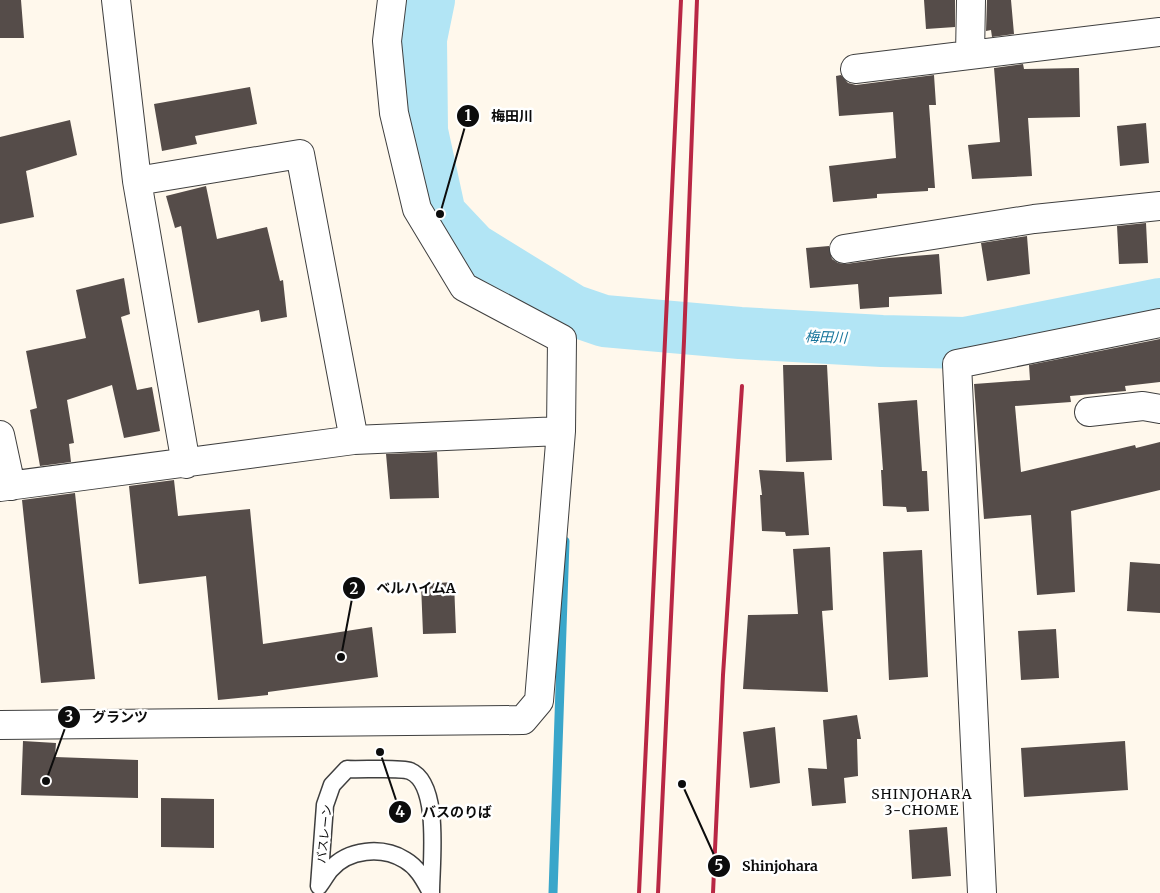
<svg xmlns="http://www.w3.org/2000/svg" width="1160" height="893" viewBox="0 0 1160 893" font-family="Merriweather,'Noto Sans JP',serif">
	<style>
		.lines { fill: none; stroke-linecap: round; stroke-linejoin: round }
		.stream { stroke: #3aa6ca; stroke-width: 9 }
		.river { stroke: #b2e5f5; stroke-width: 52 }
		.building { fill: #554c49 }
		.service-casing { stroke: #3f3f3f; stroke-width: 19 }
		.minor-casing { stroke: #3f3f3f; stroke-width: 30 }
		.service { stroke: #fff; stroke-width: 16 }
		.minor { stroke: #fff; stroke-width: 28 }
		.rail { stroke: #b92744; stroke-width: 4 }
		.labels { text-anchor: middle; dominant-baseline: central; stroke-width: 5; stroke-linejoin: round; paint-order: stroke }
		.street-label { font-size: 12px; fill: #0c0c0c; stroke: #fff }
		.water-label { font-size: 14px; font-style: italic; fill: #18759b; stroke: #fff }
		.neighbourhood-label { font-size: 14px; letter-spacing: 1px; fill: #0c0c0c; stroke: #fff }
		.leader { fill: none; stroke: #0c0c0c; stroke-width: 2 }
		.callout-dot { fill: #0c0c0c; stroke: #fff; stroke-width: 2 }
		.mark-label { font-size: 15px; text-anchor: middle; font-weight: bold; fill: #fff }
		.callout-label { font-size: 14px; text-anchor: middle; font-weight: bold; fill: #0c0c0c; stroke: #fff; stroke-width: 5; stroke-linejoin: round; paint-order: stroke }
	</style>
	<rect width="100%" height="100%" fill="#fff8ec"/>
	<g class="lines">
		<!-- stream -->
		<path class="stream" d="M 571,341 L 572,310
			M 553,893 L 565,541"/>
		<!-- river -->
		<path class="river" d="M 429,0 L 421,39 L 422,131 L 440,214 L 473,249 L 572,310 L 604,321 L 740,333 L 882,341 L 965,343 L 1160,304"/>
	</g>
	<!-- building -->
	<path class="building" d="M 0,0 L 21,0 L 24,38 L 0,38 Z
		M 924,0 L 955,0 L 955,27 L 926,29 Z
		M 987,0 L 1011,0 L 1014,34 L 992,37 L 991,30 L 986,31 Z
		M 1023,64 L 1024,69 L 1079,68 L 1080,117 L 1028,118 L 1032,176 L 972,179 L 968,145 L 1000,142 L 994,68 Z
		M 841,75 L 848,83 L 856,85 L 934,75 L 936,105 L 929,105 L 935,188 L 928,188 L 928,191 L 877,194 L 877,198 L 833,202 L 829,166 L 896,158 L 893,112 L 839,116 L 836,76 Z
		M 250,87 L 257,124 L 195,136 L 197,144 L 162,151 L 154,104 Z
		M 70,120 L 77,155 L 26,171 L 34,217 L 0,224 L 0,137 Z
		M 1146,123 L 1149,163 L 1120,166 L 1117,126 Z
		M 206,186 L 217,239 L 267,227 L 280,281 L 283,280 L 287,317 L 261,322 L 259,310 L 198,323 L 181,226 L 175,228 L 166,196 Z
		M 1146,223 L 1148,263 L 1119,264 L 1117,226 Z
		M 1027,236 L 1030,274 L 987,281 L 981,243 Z
		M 829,246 L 832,259 L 838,263 L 846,264 L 889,258 L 939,254 L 942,294 L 889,297 L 889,307 L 860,309 L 858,284 L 810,288 L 806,248 Z
		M 124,278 L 130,314 L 121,317 L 137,390 L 152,387 L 160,431 L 124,438 L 112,385 L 67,400 L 74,443 L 69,444 L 71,462 L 40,466 L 30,410 L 37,408 L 26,351 L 86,338 L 76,290 Z
		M 1160,339 L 1160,382 L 1125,386 L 1126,391 L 1070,396 L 1071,402 L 1015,406 L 1021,472 L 1135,445 L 1136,448 L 1160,442 L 1160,490 L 1071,511 L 1075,592 L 1037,595 L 1031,515 L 984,519 L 974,384 L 1030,380 L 1029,365 Z
		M 783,365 L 827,365 L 832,460 L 786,462 Z
		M 917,400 L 922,471 L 927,471 L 929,511 L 907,512 L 906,507 L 883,506 L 881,470 L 883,470 L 878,403 Z
		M 437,452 L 439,498 L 390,499 L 386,454 Z
		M 759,470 L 804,472 L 809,535 L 786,536 L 785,532 L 762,531 L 760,495 L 762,495 Z
		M 174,480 L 178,516 L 250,509 L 263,644 L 372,627 L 378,677 L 268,692 L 268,695 L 218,700 L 206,576 L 139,584 L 129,486 Z
		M 75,493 L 95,679 L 41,683 L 22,500 Z
		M 830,547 L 833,610 L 822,611 L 828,692 L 743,689 L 748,615 L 798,614 L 793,549 Z
		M 922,550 L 928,677 L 889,680 L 883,552 Z
		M 1130,562 L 1160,564 L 1160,613 L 1127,611 Z
		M 454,582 L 456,633 L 423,634 L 421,584 Z
		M 1056,629 L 1059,678 L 1021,680 L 1018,631 Z
		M 857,715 L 861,739 L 857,739 L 858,776 L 844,778 L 846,803 L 812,806 L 808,768 L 827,769 L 823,720 Z
		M 775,727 L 780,783 L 750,788 L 743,732 Z
		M 23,741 L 56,743 L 55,757 L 138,760 L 138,798 L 21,795 Z
		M 1125,741 L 1128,790 L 1024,797 L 1021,748 Z
		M 161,798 L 214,799 L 214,848 L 161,847 Z
		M 947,827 L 951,876 L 912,879 L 909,830 Z"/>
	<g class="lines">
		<defs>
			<path id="service" d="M 319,886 L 325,805 L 332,785 L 347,769 C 360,770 400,767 410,771 C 441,784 431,863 431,892
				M 319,886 C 323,881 326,875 330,870 C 348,849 382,846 405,860 C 417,867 423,878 429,889"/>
			<path id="minor" d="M 116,0 L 137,181 L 186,464
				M 970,55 L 971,0
				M 855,69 L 1160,32
				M 137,181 L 300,154 L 354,440
				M 844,249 L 1034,219 L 1160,206
				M 1089,412 L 1143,406 L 1160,409
				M 0,435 L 11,486
				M 0,487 L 354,440 L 561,431
				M 0,725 L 523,720 L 539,701 L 561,431 L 562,339 L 464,287 L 417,209 L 394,113 L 387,41 L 392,0
				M 982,893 L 957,364 L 1160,323"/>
		</defs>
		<!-- service casing -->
		<use href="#service" class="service-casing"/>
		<!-- minor casing -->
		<use href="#minor" class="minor-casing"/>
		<!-- service -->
		<use href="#service" class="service"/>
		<!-- minor -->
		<use href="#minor" class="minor"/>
		<!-- rail -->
		<path class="rail" d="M 639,893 L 681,0
			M 658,893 L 684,341 L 697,0
			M 713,893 L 723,675 L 742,386"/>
	</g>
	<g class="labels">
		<!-- street labels -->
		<g class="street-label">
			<text transform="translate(324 834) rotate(-84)">バスレーン</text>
		</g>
		<!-- water labels -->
		<g class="water-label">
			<text transform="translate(826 337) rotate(2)">梅田川</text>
		</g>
		<!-- neighbourhood labels -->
		<g class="neighbourhood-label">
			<text x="922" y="794">SHINJOHARA<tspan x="922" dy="16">3-CHOME</tspan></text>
		</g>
	</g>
	<!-- callouts -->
	<path class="leader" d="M440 214L468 116M341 657L354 588M46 781L69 717M380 752L400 812M682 784L719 866"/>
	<g class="callout-dot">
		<circle cx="440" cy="214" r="5"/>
		<circle cx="341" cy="657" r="5"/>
		<circle cx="46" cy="781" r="5"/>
		<circle cx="380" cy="752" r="5"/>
		<circle cx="682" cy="784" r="5"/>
		<circle cx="468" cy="116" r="12"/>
		<circle cx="354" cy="588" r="12"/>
		<circle cx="69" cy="717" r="12"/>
		<circle cx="400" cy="812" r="12"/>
		<circle cx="719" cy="866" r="12"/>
	</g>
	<g class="mark-label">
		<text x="468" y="121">1</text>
		<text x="354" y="594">2</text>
		<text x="69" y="722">3</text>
		<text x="400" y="817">4</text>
		<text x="719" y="871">5</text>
	</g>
	<g class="callout-label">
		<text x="512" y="121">梅田川</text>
		<text x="416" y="593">ベルハイムA</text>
		<text x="120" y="722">グランツ</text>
		<text x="457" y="817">バスのりば</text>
		<text x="780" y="871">Shinjohara</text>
	</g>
</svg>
